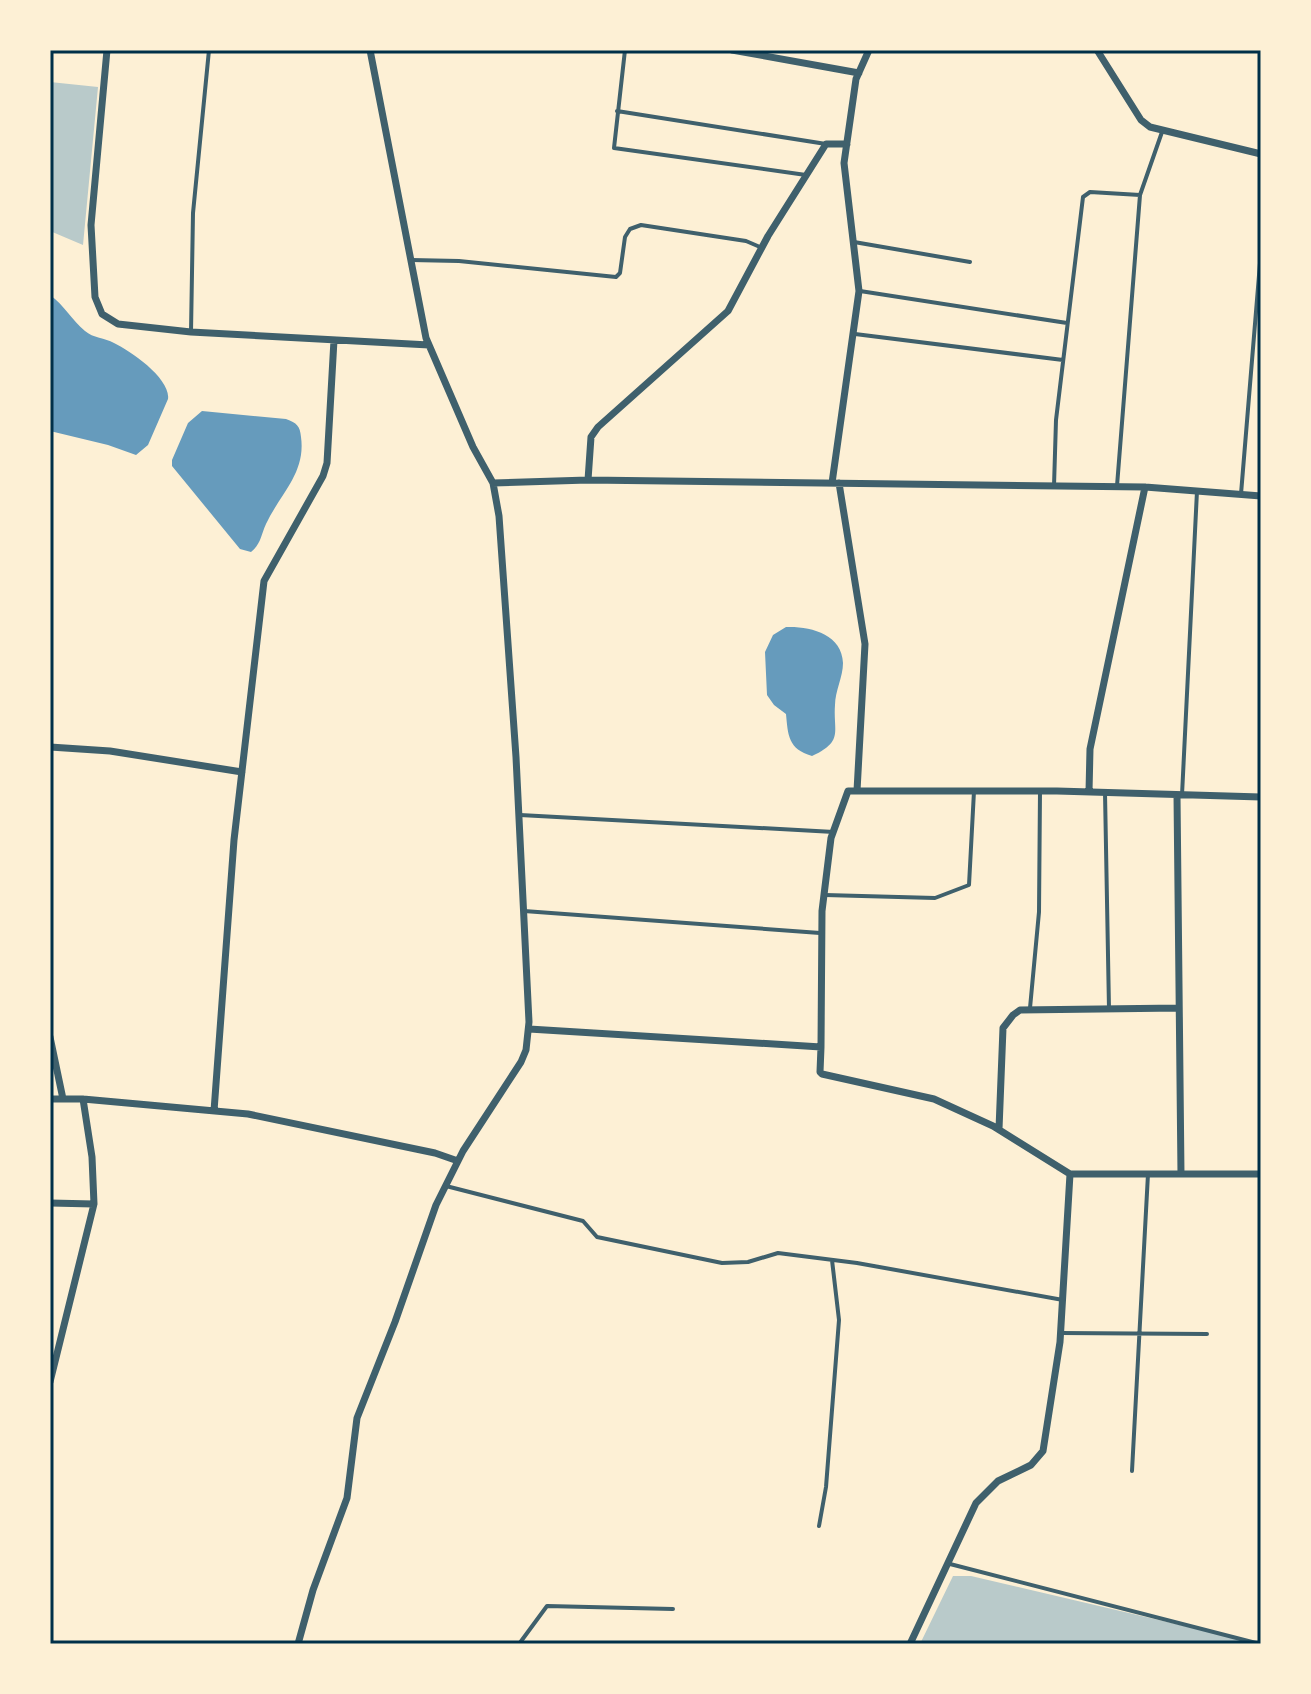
<svg xmlns="http://www.w3.org/2000/svg" width="1311" height="1694" viewBox="0 0 1311 1694" font-family="Commissioner,sans-serif">
	<style>
		.green { fill: #b9caca }
		.water { fill: #669bbc }
		.lines { fill: none; stroke-linecap: round; stroke-linejoin: round }
		.service { stroke: #3f606c; stroke-width: 4 }
		.minor { stroke: #3f606c; stroke-width: 7 }
		.neatline { fill: none; stroke: #003049; stroke-width: 3 }
	</style>
	<rect width="100%" height="100%" fill="#fdf0d5"/>
	<!-- green -->
	<path class="green" d="M 50,82 L 98,87 L 83,245 L 50,231 Z
		M 953,1576 L 971,1576 L 1261,1644 L 920,1644 Z"/>
	<!-- water -->
	<path class="water" d="M 50,295 C 64,305 72,320 85,331 C 93,338 105,338 114,343 C 131,351 171,379 168,399 L 148,445 L 136,455 L 108,445 L 50,431 Z
		M 202,411 L 286,419 C 297,423 300,426 301,437 C 306,473 280,494 266,524 C 261,535 261,544 251,552 L 240,549 L 172,466 L 172,460 L 188,423 Z
		M 786,627 C 810,626 842,634 843,663 C 843,677 835,691 835,705 C 833,732 844,741 812,756 C 788,749 788,735 786,714 L 774,705 L 767,695 L 765,652 L 773,635 Z"/>
	<g class="lines">
		<!-- service -->
		<path class="service" d="M 625,50 L 614,148 L 806,175
			M 617,111 L 826,144
			M 854,242 L 970,262
			M 411,260 L 459,261 L 616,277 L 620,273 L 625,237 L 630,229 L 641,225 L 746,241 L 760,247
			M 860,291 L 1067,323
			M 191,332 L 193,213 L 209,50
			M 855,334 L 1063,360
			M 1054,486 L 1056,420 L 1083,197 L 1090,192 L 1140,195
			M 1117,486 L 1140,195 L 1162,132
			M 1241,494 L 1261,251
			M 1105,793 L 1109,1009
			M 1182,795 L 1197,491
			M 520,815 L 834,832
			M 825,895 L 935,898 L 969,885 L 974,791
			M 524,911 L 820,933
			M 1030,1008 L 1039,912 L 1040,791
			M 446,1186 L 583,1221 L 597,1237 L 722,1263 L 748,1262 L 778,1253 L 857,1263 L 1063,1300
			M 1061,1333 L 1207,1334
			M 1132,1471 L 1148,1174
			M 819,1526 L 826,1487 L 839,1320 L 832,1260
			M 950,1564 L 1256,1643
			M 519,1644 L 547,1606 L 673,1609"/>
		<!-- minor -->
		<path class="minor" d="M 107,50 L 91,225 L 95,297 L 102,314 L 118,324 L 191,332 L 429,345
			M 732,50 L 859,73
			M 1097,50 L 1141,120 L 1150,127 L 1261,154
			M 588,480 L 591,437 L 598,427 L 728,311 L 768,236 L 826,144 L 847,144
			M 493,483 L 588,480 L 1145,487 L 1261,496
			M 832,483 L 859,291 L 844,163 L 856,79 L 869,50
			M 839,483 L 865,644 L 857,791
			M 50,747 L 110,751 L 242,772
			M 1089,792 L 1090,749 L 1145,487
			M 1177,795 L 1181,1174
			M 529,1029 L 821,1047 L 820,1072 L 822,1074 L 934,1099 L 993,1126 L 1070,1174 L 1261,1174
			M 50,1037 L 63,1099
			M 821,1047 L 822,911 L 831,838 L 848,791 L 1057,791 L 1261,797
			M 50,1099 L 83,1099 L 248,1114 L 435,1153 L 458,1161
			M 214,1111 L 234,840 L 264,581 L 323,476 L 327,463 L 334,340
			M 999,1129 L 1003,1028 L 1013,1015 L 1020,1010 L 1179,1008
			M 50,1203 L 94,1204
			M 50,1382 L 94,1204 L 92,1157 L 83,1099
			M 298,1644 L 313,1590 L 347,1498 L 357,1418 L 395,1322 L 436,1205 L 463,1151 L 521,1062 L 526,1050 L 529,1022 L 516,757 L 499,516 L 493,483 L 473,447 L 426,338 L 370,50
			M 910,1644 L 976,1503 L 998,1481 L 1031,1465 L 1043,1451 L 1060,1342 L 1070,1174"/>
	</g>
	<!-- border -->
	<rect width="1311" height="1694" fill="none" stroke="#fdf0d5" stroke-width="104"/>
	<rect x="52" y="52" width="1207" height="1590" class="neatline"/>
</svg>
